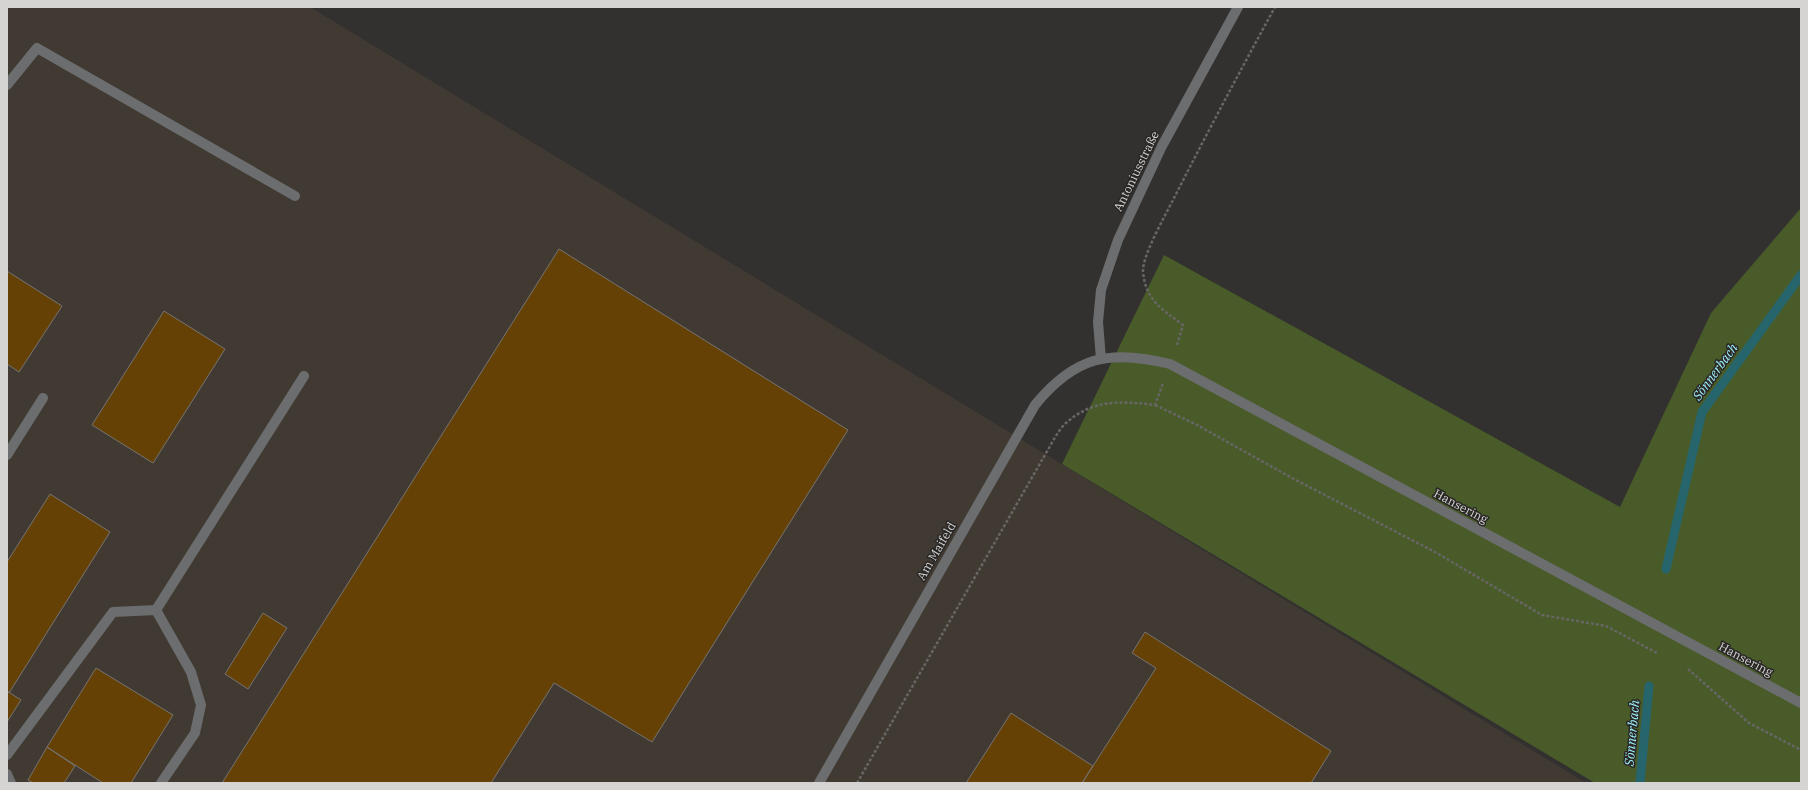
<svg xmlns="http://www.w3.org/2000/svg" width="1808" height="790" viewBox="0 0 1808 790" font-family="'IBM Plex Serif',serif">
	<style>
		.built { fill: #403a33 }
		.green { fill: #485b29 }
		.lines { fill: none; stroke-linecap: round; stroke-linejoin: round }
		.stream { stroke: #27656d; stroke-width: 9 }
		.building { fill: #664105; stroke: #767472 }
		.path { stroke: #676664; stroke-width: 2.5; stroke-dasharray: 3 2; stroke-linecap: butt }
		.minor { stroke: #6c6d6e; stroke-width: 10 }
		.labels { text-anchor: middle; dominant-baseline: central; stroke-width: 3; stroke-linejoin: round; paint-order: stroke }
		.street-label { font-size: 12px; fill: #d5d4d3; stroke: #292725 }
		.water-label { font-size: 13px; font-style: italic; fill: #9ff2fd; stroke: #292725 }
	</style>
	<rect width="100%" height="100%" fill="#33312f"/>
	<!-- built -->
	<path class="built" d="M 7,7 L 310,7 L 1586,783 L 7,783 Z"/>
	<!-- green -->
	<path class="green" d="M 1801,208 L 1801,783 L 1595,783 L 1062,464 L 1164,255 L 1620,507 L 1711,313 Z"/>
	<g class="lines">
		<!-- stream -->
		<path class="stream" d="M 1666,569 L 1702,412 L 1801,275
			M 1640,783 L 1649,686"/>
	</g>
	<!-- building -->
	<path class="building" d="M 559,249 L 848,430 L 652,742 L 554,683 L 491,783 L 222,783 Z
		M 7,271 L 62,306 L 19,372 L 7,364 Z
		M 164,311 L 225,349 L 153,463 L 92,425 Z
		M 50,494 L 110,532 L 9,693 L 7,691 L 7,562 Z
		M 263,613 L 287,628 L 248,689 L 225,674 Z
		M 1145,632 L 1331,751 L 1311,783 L 1082,783 L 1156,668 L 1132,653 Z
		M 96,668 L 173,715 L 131,783 L 103,783 L 47,747 Z
		M 7,691 L 21,700 L 7,722 Z
		M 1011,713 L 1093,766 L 1082,783 L 966,783 Z
		M 47,747 L 75,766 L 64,783 L 33,783 L 28,780 Z"/>
	<g class="lines">
		<!-- path -->
		<path class="path" d="M 1177,345 L 1183,325 C 1162,309 1146,301 1143,272 C 1142,256 1165,216 1173,200 C 1206,135 1240,71 1275,7
			M 1155,405 L 1197,425 L 1292,478 L 1435,552 L 1542,615 L 1606,626 L 1657,653
			M 1688,669 L 1749,723 L 1801,750
			M 857,783 L 1042,460 C 1049,449 1057,431 1066,423 C 1093,399 1121,401 1155,405 L 1163,383"/>
		<!-- minor -->
		<path class="minor" d="M 7,85 L 37,48 L 295,196
			M 1101,359 L 1098,322 L 1101,290 L 1118,240 L 1162,146 L 1238,7
			M 7,455 L 43,398
			M 7,755 L 113,612 L 156,610
			M 7,774 L 11,783
			M 161,783 L 195,733 L 201,705 L 191,672 L 156,610 L 304,376
			M 819,783 L 1035,405 C 1075,356 1110,349 1170,364 L 1801,703"/>
	</g>
	<g class="labels">
		<!-- street labels -->
		<g class="street-label">
			<text transform="translate(1136 171) rotate(-64)">Antoniusstraße</text>
			<text transform="translate(1461 506) rotate(28)">Hansering</text>
			<text transform="translate(936 551) rotate(-60)">Am Maifeld</text>
			<text transform="translate(1746 659) rotate(28)">Hansering</text>
		</g>
		<!-- water labels -->
		<g class="water-label">
			<text transform="translate(1715 372) rotate(-54)">Sönnerbach</text>
			<text transform="translate(1632 733) rotate(-85)">Sönnerbach</text>
		</g>
	</g>
	<!-- border -->
	<rect width="1808" height="790" fill="none" stroke="#d5d4d3" stroke-width="16"/>
</svg>
